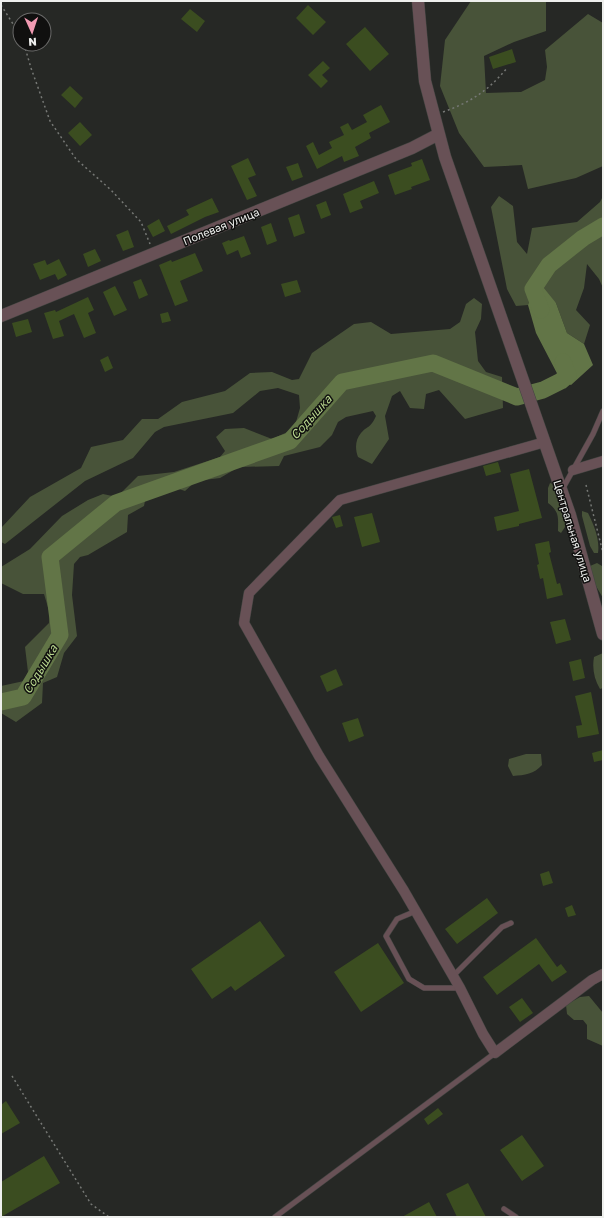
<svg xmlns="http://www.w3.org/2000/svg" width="604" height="1218" viewBox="0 0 604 1218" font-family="'Golos Text',sans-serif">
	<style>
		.green { fill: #485339 }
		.water { fill: #627547 }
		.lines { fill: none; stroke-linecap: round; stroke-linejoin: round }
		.river { stroke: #627547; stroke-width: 17 }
		.building { fill: #3b4d20 }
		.service-casing { stroke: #424441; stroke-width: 6 }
		.minor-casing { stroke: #424441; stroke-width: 11 }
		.tertiary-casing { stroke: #424441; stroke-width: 13 }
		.path { stroke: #767875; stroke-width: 1.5; stroke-dasharray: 2 3; stroke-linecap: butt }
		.service { stroke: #685156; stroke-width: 5 }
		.minor { stroke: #685156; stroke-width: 10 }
		.tertiary { stroke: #685156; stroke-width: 12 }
		.labels { text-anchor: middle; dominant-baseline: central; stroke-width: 3; stroke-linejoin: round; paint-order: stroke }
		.street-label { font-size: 11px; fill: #eeefed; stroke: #10100f }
		.water-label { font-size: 12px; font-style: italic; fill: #b7d58d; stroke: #10100f }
	</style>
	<rect width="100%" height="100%" fill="#262825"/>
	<!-- green -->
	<path class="green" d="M 471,1 L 546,1 L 546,31 L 514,42 L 484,56 L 486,93 L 521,92 L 545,80 L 547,67 L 545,50 L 588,14 L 603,23 L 603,166 L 576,178 L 528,189 L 522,165 L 484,167 L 459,133 L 440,86 L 445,40 Z
		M 499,196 L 513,206 L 517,242 L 527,254 L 532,228 L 577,222 L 600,202 L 603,196 L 603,288 L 599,279 L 587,264 L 584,288 L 576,310 L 590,325 L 584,344 L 567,333 L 556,303 L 533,289 L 528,305 L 516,306 L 507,289 L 491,207 Z
		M 474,298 L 482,304 L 481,319 L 475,332 L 478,361 L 486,372 L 502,377 L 503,408 L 465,419 L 439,390 L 426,394 L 424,409 L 410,408 L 400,391 L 392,396 L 385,416 L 389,439 L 372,464 L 358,457 C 355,449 355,440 361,433 C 368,425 370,429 376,416 L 373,411 L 346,417 L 338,422 L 332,435 L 320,447 L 284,456 L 279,466 L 239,467 L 220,478 L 196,481 L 185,491 L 158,482 L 146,496 L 144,506 L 128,515 L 127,532 L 88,555 L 80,557 L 74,564 L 72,595 L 77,636 L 64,653 L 57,677 L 43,683 L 42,703 L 16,722 L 1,713 L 1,686 L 24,681 L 28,672 L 25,647 L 49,623 L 50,614 L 44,594 L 23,594 L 1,583 L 1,567 L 30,549 L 62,516 L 88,500 L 103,494 L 117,497 L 138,476 L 174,472 L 220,457 L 225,451 L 216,437 L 225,429 L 244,428 L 272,439 L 294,429 L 300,408 L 299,395 L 278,388 L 260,391 L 233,413 L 164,427 L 155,432 L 133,458 L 85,481 L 5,544 L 1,542 L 2,527 L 30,497 L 81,468 L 91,447 L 123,440 L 142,419 L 158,419 L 182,402 L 225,391 L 250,373 L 272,372 L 292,380 L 299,379 L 312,353 L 354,324 L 371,322 L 391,334 L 450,329 L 460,322 L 466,304 Z
		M 550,483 L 553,484 L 565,519 L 565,527 L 561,533 L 558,531 C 558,518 560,512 548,503 L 548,488 Z
		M 582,511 L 588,513 C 594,525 600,540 598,553 L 594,553 L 590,546 L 582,516 Z
		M 597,563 L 602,566 L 603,573 L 603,598 L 590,576 L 590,566 Z
		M 603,653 L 603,688 L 600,689 C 594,679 592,668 594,657 Z
		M 526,754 L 541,754 L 542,765 C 534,774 525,775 513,776 L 508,766 L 509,759 Z
		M 589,996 L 603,1013 L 603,1046 L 587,1039 L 587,1025 L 583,1020 L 574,1020 L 567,1014 L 566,1005 L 580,997 Z"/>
	<!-- water -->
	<path class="water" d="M 543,287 L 556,303 L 567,333 L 584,344 L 593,365 L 571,385 L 561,381 L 536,333 L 528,305 L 533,289 Z"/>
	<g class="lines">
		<!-- river -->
		<path class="river" d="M 541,310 L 533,289 L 549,265 L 583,238 L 603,226
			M 1,702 L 23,697 L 60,635 L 50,557 L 116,503 L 290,441 L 342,382 L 433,363 L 517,397 L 543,390 L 561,381 L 568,375 L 563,362"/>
	</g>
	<!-- building -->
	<path class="building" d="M 308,5 L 326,22 L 313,35 L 296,18 Z
		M 190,9 L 205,21 L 197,32 L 181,19 Z
		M 365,27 L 389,54 L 370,71 L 346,44 Z
		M 512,49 L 516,62 L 493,69 L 489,57 Z
		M 323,61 L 330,68 L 322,75 L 328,81 L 321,88 L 308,75 Z
		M 70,86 L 83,98 L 75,108 L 61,95 Z
		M 381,105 L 390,122 L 369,133 L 371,138 L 355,147 L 359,156 L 344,162 L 342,156 L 317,169 L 306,146 L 313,142 L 319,155 L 332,148 L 329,142 L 344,135 L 340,127 L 348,123 L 352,130 L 367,122 L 363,115 Z
		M 80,122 L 92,135 L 80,146 L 68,133 Z
		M 248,158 L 256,175 L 248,178 L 257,196 L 247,200 L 231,166 Z
		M 422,159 L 430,180 L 411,187 L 412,189 L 395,195 L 388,175 L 412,166 L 411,163 Z
		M 298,163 L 303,177 L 292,181 L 286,167 Z
		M 374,181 L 379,193 L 360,201 L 363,208 L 350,213 L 343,194 Z
		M 212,198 L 219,212 L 205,217 L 171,234 L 167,226 L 189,215 L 186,210 Z
		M 326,201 L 331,215 L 321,219 L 316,205 Z
		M 299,214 L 305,233 L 294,237 L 288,218 Z
		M 159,219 L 165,231 L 153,237 L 147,226 Z
		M 271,223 L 277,241 L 267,245 L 261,227 Z
		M 128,230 L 134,247 L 123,251 L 116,235 Z
		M 244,236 L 251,254 L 241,258 L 238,250 L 227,255 L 222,243 L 229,240 L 230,241 Z
		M 95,249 L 101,261 L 88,267 L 83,254 Z
		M 195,253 L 203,271 L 180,281 L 188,301 L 175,306 L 159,265 L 171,260 L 172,262 Z
		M 59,259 L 67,275 L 58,280 L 55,274 L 40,280 L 33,264 L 45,260 L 47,265 Z
		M 141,279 L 148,295 L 139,299 L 133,282 Z
		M 297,280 L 301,292 L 285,297 L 281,284 Z
		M 115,286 L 127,310 L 114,316 L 103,292 Z
		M 88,297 L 94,310 L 88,313 L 96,333 L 84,338 L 74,314 L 59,321 L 64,336 L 53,339 L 44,313 L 55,310 L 56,312 Z
		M 168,312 L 171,321 L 162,323 L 160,314 Z
		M 28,319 L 32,332 L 16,337 L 12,323 Z
		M 108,356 L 113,368 L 105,372 L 100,360 Z
		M 498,462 L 501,472 L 486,476 L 483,466 Z
		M 529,469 L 542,518 L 519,524 L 519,526 L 497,531 L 494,517 L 519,511 L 510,474 Z
		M 372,513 L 380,542 L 362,547 L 354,517 Z
		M 340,515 L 343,526 L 336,528 L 332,517 Z
		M 549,541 L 551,552 L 549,553 L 557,584 L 560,583 L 563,595 L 547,599 L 543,578 L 540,579 L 537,565 L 539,564 L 535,544 Z
		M 565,619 L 571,640 L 556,644 L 550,622 Z
		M 581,659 L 585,678 L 573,681 L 569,662 Z
		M 336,669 L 343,685 L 327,692 L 320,676 Z
		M 591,692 L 599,734 L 578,738 L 576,726 L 582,725 L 575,696 Z
		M 358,718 L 364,736 L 349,742 L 342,723 Z
		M 603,750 L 603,760 L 594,762 L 592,753 Z
		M 549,871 L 553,883 L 543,886 L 540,874 Z
		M 487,898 L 498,913 L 457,944 L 445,929 Z
		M 572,905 L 576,915 L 568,917 L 565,908 Z
		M 260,921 L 285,956 L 235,991 L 231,986 L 212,999 L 191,969 Z
		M 536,938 L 557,967 L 561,964 L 567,972 L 552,982 L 539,964 L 497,995 L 483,977 Z
		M 378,943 L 404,983 L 361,1012 L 334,972 Z
		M 522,998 L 533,1013 L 520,1022 L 509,1007 Z
		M 6,1101 L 20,1123 L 1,1134 L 1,1105 Z
		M 438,1108 L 443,1114 L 428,1125 L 424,1119 Z
		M 522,1135 L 544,1166 L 522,1181 L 500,1150 Z
		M 44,1156 L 60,1183 L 1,1217 L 1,1182 Z
		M 468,1183 L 486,1217 L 457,1217 L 446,1194 Z
		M 429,1202 L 437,1217 L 402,1217 Z"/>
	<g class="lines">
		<defs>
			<path id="service" d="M 563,488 L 593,434 L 603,411
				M 416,911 L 397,919 L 386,936 L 409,979 L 424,988 L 460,988
				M 453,976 L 502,927 L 511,923
				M 504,1209 L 516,1217
				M 275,1217 L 495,1053"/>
			<path id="minor" d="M 545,442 L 340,500 L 249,593 L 244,623 L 319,756 L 404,891 L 460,988 L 483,1034 L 495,1053 L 592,980 L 603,974
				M 573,470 L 603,461"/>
			<path id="tertiary" d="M 418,1 L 425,81 L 445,157 L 570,515 L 603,634
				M 1,316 L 412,148 L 439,134"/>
		</defs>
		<!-- service casing -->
		<use href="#service" class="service-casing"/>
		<!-- minor casing -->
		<use href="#minor" class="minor-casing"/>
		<!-- tertiary casing -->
		<use href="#tertiary" class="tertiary-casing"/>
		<!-- path -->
		<path class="path" d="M 1,5 L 20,35
			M 24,44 L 31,68 L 50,121 L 76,159 L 111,190 L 141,222 L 150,244
			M 443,112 C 471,102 488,91 507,68
			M 586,485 L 603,553
			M 12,1076 L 91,1204 L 109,1217"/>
		<!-- service -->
		<use href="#service" class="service"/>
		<!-- minor -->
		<use href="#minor" class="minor"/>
		<!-- tertiary -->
		<use href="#tertiary" class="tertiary"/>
	</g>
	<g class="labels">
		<!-- street labels -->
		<g class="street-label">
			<text transform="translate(221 226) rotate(-22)">Полевая улица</text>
			<text transform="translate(573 531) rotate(73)">Центральная улица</text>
		</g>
		<!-- water labels -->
		<g class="water-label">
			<text transform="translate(311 417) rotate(-48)">Содышка</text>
			<text transform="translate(40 669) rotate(-59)">Содышка</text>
		</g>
	</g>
	<!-- border -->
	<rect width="604" height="1218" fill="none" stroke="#eeefed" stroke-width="4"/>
	<!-- north arrow -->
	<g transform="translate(32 32) rotate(177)"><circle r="19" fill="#10100f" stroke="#696968"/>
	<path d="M0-3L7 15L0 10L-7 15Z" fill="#f19ab2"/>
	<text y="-6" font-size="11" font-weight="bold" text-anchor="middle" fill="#eeefed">N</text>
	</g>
</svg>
